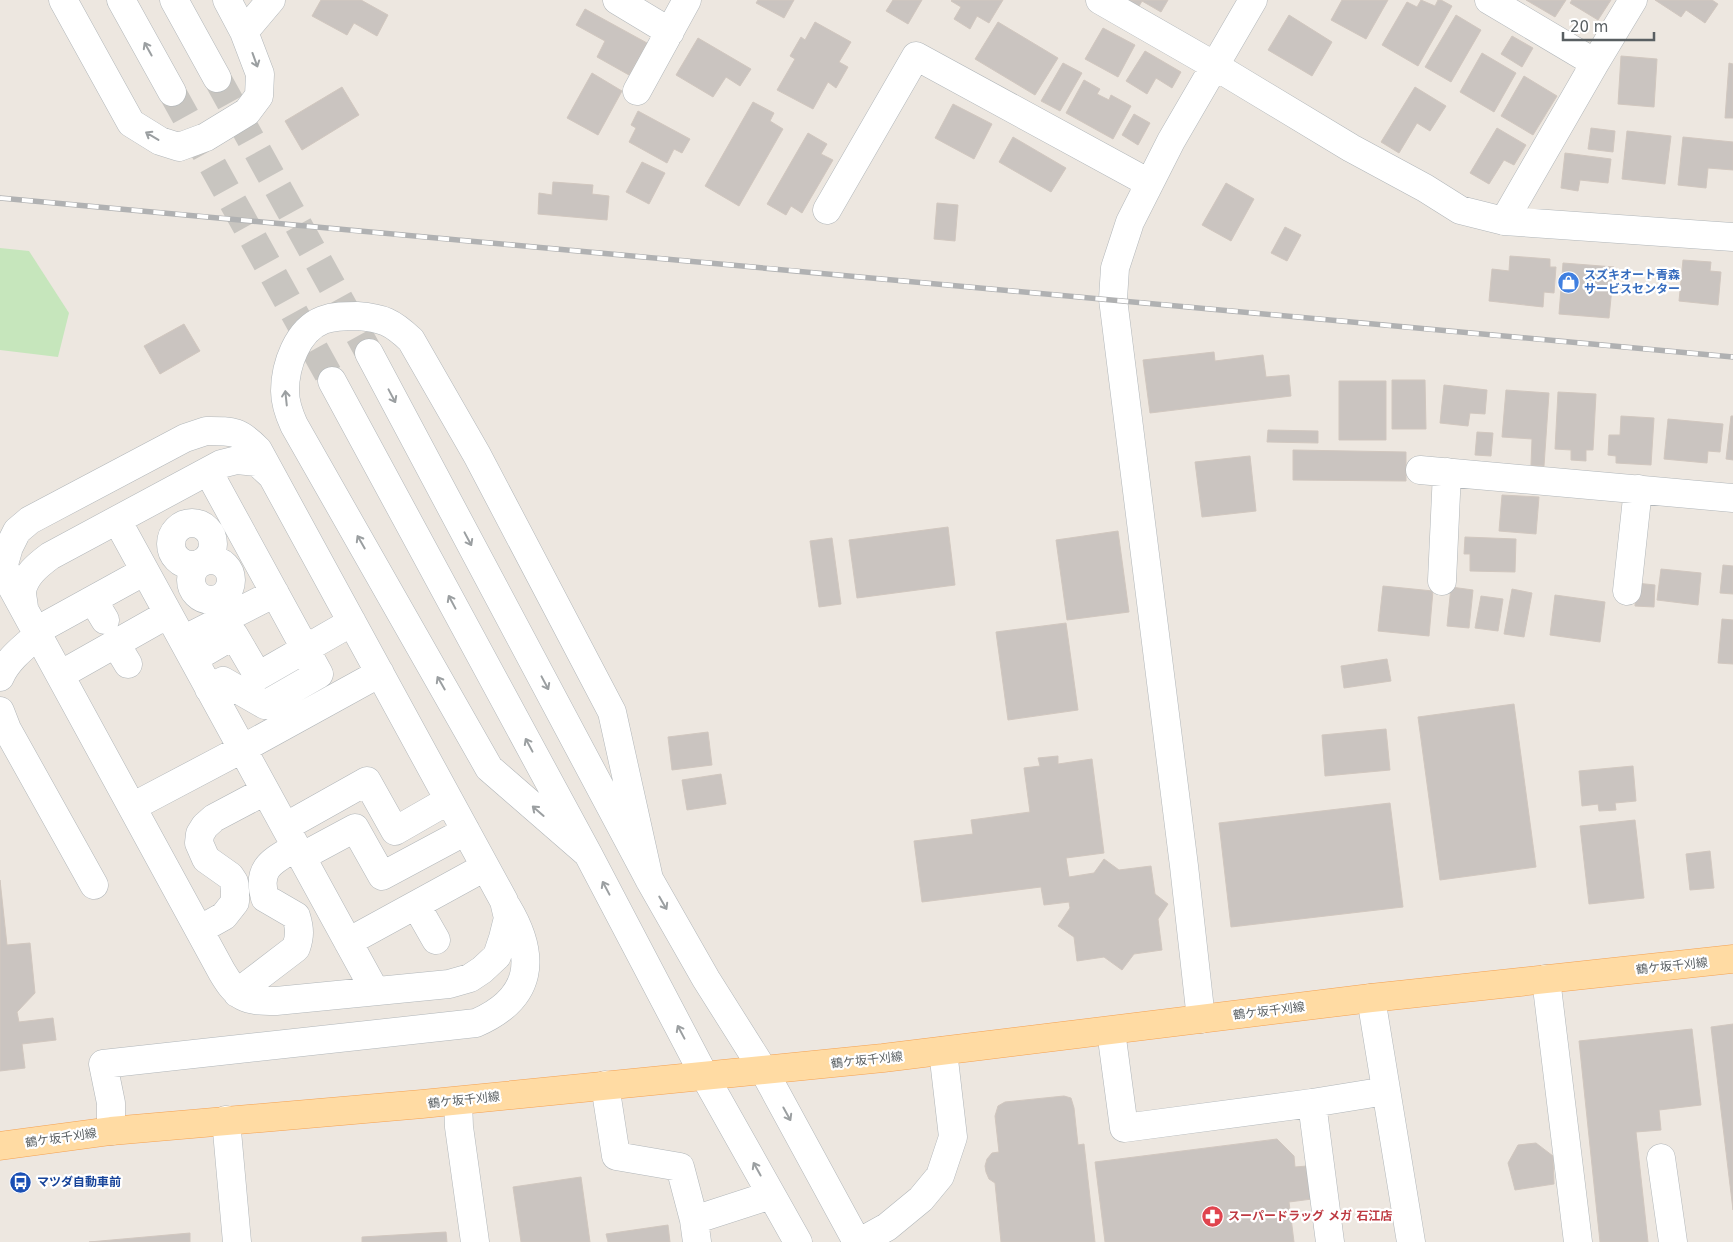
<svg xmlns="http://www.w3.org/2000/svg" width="1733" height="1242" viewBox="0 0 1733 1242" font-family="'DejaVu Sans','Noto Sans JP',sans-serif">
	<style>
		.green { fill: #c6e6bc }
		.building { fill: #cac4c0; stroke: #d1c7bf }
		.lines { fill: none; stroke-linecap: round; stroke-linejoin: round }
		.minor-tunnel { stroke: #c8c5c0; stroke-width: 28; stroke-dasharray: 28 14; stroke-linecap: butt }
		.minor-casing { stroke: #b1b6b9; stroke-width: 29 }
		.major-casing { stroke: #f4a152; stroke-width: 29 }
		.minor { stroke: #fff; stroke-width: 28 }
		.major { stroke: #ffdba3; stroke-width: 28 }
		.rail-casing { stroke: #b0b1b2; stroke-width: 5.5 }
		.rail { stroke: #fff; stroke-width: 4; stroke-dasharray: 11; stroke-linecap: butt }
		.oneway { stroke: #9b9fa1 }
		.labels { text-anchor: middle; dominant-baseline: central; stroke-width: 4.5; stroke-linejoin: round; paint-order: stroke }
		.shop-label { font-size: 12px; font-weight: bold; fill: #366cbe; stroke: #fff; text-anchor: start }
		.street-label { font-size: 12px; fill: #595f62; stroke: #fff }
		.transit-label { font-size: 12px; font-weight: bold; fill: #164399; stroke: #fff; text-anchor: start }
		.health-label { font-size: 12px; font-weight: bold; fill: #be3a42; stroke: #fff; text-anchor: start }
	</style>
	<rect width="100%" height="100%" fill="#ede7e0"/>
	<!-- green -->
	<path class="green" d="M 0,248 L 29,251 L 69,313 L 58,357 L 0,350 Z"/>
	<!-- building -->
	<path class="building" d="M 321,0 L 361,0 L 388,15 L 377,36 L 354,23 L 347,35 L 312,16 Z
		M 758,0 L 794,0 L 784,18 L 756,3 Z
		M 893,0 L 922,0 L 908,24 L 886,11 Z
		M 952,0 L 1003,0 L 989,23 L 977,16 L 970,29 L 954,19 L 961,7 L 951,1 Z
		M 1126,0 L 1168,0 L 1161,12 L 1142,1 L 1138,8 Z
		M 1342,0 L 1388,0 L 1366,39 L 1331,20 Z
		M 1421,0 L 1435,6 L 1438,0 L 1441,0 L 1452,6 L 1418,66 L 1382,45 L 1407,2 L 1417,7 Z
		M 1526,0 L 1566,0 L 1555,17 Z
		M 1572,0 L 1611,0 L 1598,20 L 1570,3 Z
		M 1655,0 L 1712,0 L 1718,4 L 1705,23 L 1686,10 L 1681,17 Z
		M 585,9 L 647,43 L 629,75 L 597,57 L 605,41 L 576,25 Z
		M 1289,15 L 1332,42 L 1312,76 L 1268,50 Z
		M 1456,15 L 1481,30 L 1451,82 L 1425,67 Z
		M 815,22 L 851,42 L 839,62 L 848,67 L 836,88 L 828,82 L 813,109 L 777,90 L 795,59 L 790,56 L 801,37 L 805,40 Z
		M 998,22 L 1058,58 L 1035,95 L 975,59 Z
		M 1103,28 L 1135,45 L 1118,77 L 1085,59 Z
		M 1512,36 L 1533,48 L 1522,67 L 1501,54 Z
		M 698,38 L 751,69 L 740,86 L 726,77 L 713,97 L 676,75 Z
		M 1145,51 L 1181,72 L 1172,88 L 1156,78 L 1147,94 L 1126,81 Z
		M 1482,53 L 1516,73 L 1494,112 L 1460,92 Z
		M 1621,56 L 1657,59 L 1654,107 L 1618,104 Z
		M 1063,63 L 1082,73 L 1060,111 L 1041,101 Z
		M 1729,63 L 1733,64 L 1733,118 L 1725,118 Z
		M 592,73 L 622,91 L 598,135 L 567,118 Z
		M 1524,76 L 1557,96 L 1533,135 L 1501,116 Z
		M 1084,80 L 1100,89 L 1097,94 L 1109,100 L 1111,95 L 1131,106 L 1113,139 L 1066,113 Z
		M 342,87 L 359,115 L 302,150 L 285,121 Z
		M 1415,87 L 1446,106 L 1430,131 L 1417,123 L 1399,153 L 1381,142 Z
		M 753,102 L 774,113 L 770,121 L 783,129 L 739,206 L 705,186 Z
		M 953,104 L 992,124 L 974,159 L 935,138 Z
		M 638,111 L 690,139 L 682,153 L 674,149 L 667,163 L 629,142 L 636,128 L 631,125 Z
		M 1134,114 L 1150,123 L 1138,145 L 1122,135 Z
		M 1497,128 L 1526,145 L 1514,165 L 1504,160 L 1489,184 L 1470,173 Z
		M 1591,128 L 1615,131 L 1613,152 L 1588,149 Z
		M 1627,131 L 1671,136 L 1665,184 L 1622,179 Z
		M 808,133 L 827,144 L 821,154 L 833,160 L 802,213 L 791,206 L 786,215 L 767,204 Z
		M 1013,137 L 1066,168 L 1051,192 L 999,162 Z
		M 1683,137 L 1733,142 L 1733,170 L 1708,168 L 1706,188 L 1678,185 Z
		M 1565,153 L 1611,159 L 1608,183 L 1580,180 L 1578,191 L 1561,188 Z
		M 642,162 L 665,173 L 649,204 L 626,192 Z
		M 553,182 L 593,185 L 592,194 L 609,196 L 607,220 L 538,214 L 539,193 L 552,195 Z
		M 1226,183 L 1254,199 L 1231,241 L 1202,225 Z
		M 937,203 L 958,205 L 955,241 L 934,239 Z
		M 1285,227 L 1301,235 L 1287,261 L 1271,253 Z
		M 1510,256 L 1550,259 L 1550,267 L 1556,267 L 1554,293 L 1544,292 L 1543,307 L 1489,301 L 1492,269 L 1509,271 Z
		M 1683,260 L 1711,262 L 1710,271 L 1721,272 L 1718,305 L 1679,301 Z
		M 1563,263 L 1614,267 L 1609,318 L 1559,314 Z
		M 184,324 L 200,351 L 160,374 L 144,346 Z
		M 1214,352 L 1215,361 L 1263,355 L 1266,377 L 1289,375 L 1291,396 L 1150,413 L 1143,360 Z
		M 1392,380 L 1425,380 L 1426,429 L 1392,429 Z
		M 1339,381 L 1386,381 L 1386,440 L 1339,440 Z
		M 1444,385 L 1487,390 L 1485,414 L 1470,413 L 1468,426 L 1440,423 Z
		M 1506,390 L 1549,393 L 1544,466 L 1531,465 L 1532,439 L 1502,437 Z
		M 1558,392 L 1596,394 L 1593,450 L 1586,450 L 1586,461 L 1571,460 L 1571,450 L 1555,449 Z
		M 1621,416 L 1654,418 L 1651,465 L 1616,463 L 1616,456 L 1608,455 L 1609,435 L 1620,435 Z
		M 1731,416 L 1733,416 L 1733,460 L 1726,459 Z
		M 1668,419 L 1723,424 L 1720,452 L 1708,451 L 1707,463 L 1664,459 Z
		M 1268,430 L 1318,431 L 1318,443 L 1267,442 Z
		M 1477,432 L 1493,433 L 1491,456 L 1475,455 Z
		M 1293,450 L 1406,452 L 1406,481 L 1293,480 Z
		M 1250,456 L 1256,511 L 1202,517 L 1195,462 Z
		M 1502,495 L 1539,497 L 1536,534 L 1499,531 Z
		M 948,527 L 955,585 L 857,598 L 849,540 Z
		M 1118,531 L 1129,612 L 1067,620 L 1056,540 Z
		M 1465,537 L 1516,539 L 1515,572 L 1470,571 L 1470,554 L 1464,554 Z
		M 832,538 L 841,604 L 819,607 L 810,541 Z
		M 1723,565 L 1733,566 L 1733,594 L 1720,593 Z
		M 1661,569 L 1701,573 L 1698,605 L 1657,600 Z
		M 1636,583 L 1655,585 L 1654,607 L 1635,606 Z
		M 1383,586 L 1433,591 L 1429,636 L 1378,631 Z
		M 1451,587 L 1473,590 L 1469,628 L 1447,626 Z
		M 1512,589 L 1532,593 L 1524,637 L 1504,634 Z
		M 1555,595 L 1605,602 L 1600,642 L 1550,635 Z
		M 1481,596 L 1503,599 L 1498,631 L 1475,628 Z
		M 1722,619 L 1733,620 L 1733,664 L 1718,663 Z
		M 1066,623 L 1078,710 L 1008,720 L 996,632 Z
		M 1387,659 L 1391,681 L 1344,688 L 1341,666 Z
		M 1514,704 L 1536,867 L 1440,880 L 1418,717 Z
		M 1386,729 L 1390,770 L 1325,776 L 1322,735 Z
		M 708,732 L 712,765 L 672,770 L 668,737 Z
		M 1058,756 L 1058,764 L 1092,759 L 1104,853 L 1066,858 L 1069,877 L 1094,873 L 1104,859 L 1119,870 L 1151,866 L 1155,894 L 1168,904 L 1158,919 L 1162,950 L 1134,954 L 1122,970 L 1104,957 L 1077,961 L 1074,937 L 1058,926 L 1070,908 L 1069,902 L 1044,905 L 1041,887 L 922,902 L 914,841 L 973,834 L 971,820 L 1030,812 L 1024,768 L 1040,766 L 1038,758 Z
		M 1633,766 L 1636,801 L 1615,803 L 1616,810 L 1599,811 L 1598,804 L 1582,806 L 1579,771 Z
		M 721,774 L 726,804 L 687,810 L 682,780 Z
		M 1390,803 L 1403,907 L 1231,927 L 1219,823 Z
		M 1635,820 L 1644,898 L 1589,904 L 1580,826 Z
		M 1710,851 L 1714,888 L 1690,890 L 1686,854 Z
		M 0,880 L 7,945 L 30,943 L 35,993 L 17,1012 L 19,1022 L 53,1018 L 56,1040 L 22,1044 L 25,1068 L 0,1071 Z
		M 1733,1024 L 1733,1210 L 1711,1027 Z
		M 1692,1029 L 1701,1105 L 1659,1110 L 1661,1130 L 1636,1132 L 1648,1242 L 1600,1242 L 1579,1041 Z
		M 1064,1096 L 1071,1098 L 1074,1108 L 1078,1145 L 1084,1144 L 1095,1242 L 1001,1242 L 995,1183 L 989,1179 L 986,1172 L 985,1166 L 987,1159 L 992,1153 L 999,1152 L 995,1116 L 998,1106 L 1005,1102 Z
		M 1277,1139 L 1294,1156 L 1295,1167 L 1307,1166 L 1312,1199 L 1289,1202 L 1294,1242 L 1105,1242 L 1095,1162 Z
		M 1536,1143 L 1553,1156 L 1554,1184 L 1515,1190 L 1508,1163 L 1518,1145 Z
		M 581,1177 L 590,1242 L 521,1242 L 513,1187 Z
		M 668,1225 L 670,1242 L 608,1242 L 606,1234 Z
		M 446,1232 L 447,1242 L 362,1242 L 362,1237 Z
		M 190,1233 L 190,1242 L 89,1242 Z"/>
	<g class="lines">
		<!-- minor-tunnel -->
		<path class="minor-tunnel" d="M 217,78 L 369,353
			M 172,92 L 332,381"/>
		<defs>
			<path id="minor" d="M 63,0 L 131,123 L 160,141 L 179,147 L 206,137 L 247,112 L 259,96 L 260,74 L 244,32 L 227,0
				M 121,0 L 172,92
				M 174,0 L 217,78
				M 617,0 L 670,32
				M 1100,0 L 1215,66 L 1351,148 L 1425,188 L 1460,210 L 1504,221 L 1733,237
				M 1489,0 L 1595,63 L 1504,221
				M 244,32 L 271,0
				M 1595,63 L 1633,0
				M 637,91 L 687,0
				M 827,210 L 916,56 L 1149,183
				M 369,353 L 649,879 L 706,979 L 764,1071 L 857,1242
				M 332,381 L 588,854 L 704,1075 L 798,1242
				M 206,431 C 232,431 239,430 258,450 L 504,901 L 508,918 L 503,938 L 497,956 L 482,970 L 470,978 L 449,984 L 276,1001 C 245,1001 238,999 222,972 L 8,580 L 4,564 L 9,547 L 17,531 L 30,520 L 185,438 Z
				M 1420,470 L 1733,498
				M 208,471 L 319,674 L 265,705 L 223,681 L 209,689
				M 117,520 L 375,991
				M171 544a21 21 0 1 1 42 0a21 21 0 1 1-42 0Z
				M191 580a20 20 0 1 1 40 0a20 20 0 1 1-40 0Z
				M 1442,581 L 1447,472
				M 1627,591 L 1638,489
				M 93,600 L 105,620
				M 24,609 C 24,604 22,597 22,592 C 24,576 38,565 50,556 L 221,464 L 237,460 L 257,462 L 271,475
				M 36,631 L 145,571
				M 183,640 L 275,593
				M 116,644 L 128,664
				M 193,659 L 234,635 L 258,676 L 352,622
				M 60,675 L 168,614
				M 0,677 C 7,660 24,647 38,635
				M 0,711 L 7,729 L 94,885
				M 132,807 L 242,749 L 380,673
				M 285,827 L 367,781 L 395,831 L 449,800
				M 588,854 L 489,768 L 294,425 C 289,414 285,403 285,391 C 285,366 297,330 323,320 C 334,316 345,316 357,316 C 383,318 392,322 411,340 L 477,455 L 612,712 L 649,879
				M 301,857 L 355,828 L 382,876 L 466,831
				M 416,905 L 436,940
				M 199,930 L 224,916 L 235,902 L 235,891 L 234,882 L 230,876 L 206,859 L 199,843 L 200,834 L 205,826 L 214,818 L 265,791
				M 348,942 L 485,867
				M 1546,979 L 1578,1242
				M 237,993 L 296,948 C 300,936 300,929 296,916 L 265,898 C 256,867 273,861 296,847
				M 1371,998 L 1411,1242
				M 1201,1019 L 1184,866 L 1113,299 L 1115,268 L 1130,222 L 1171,141 L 1253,0
				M 1111,1031 L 1124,1128 L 1312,1103 L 1330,1242
				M 605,1085 L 616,1156 L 680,1167 L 694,1220
				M 458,1101 L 459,1127 L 475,1242
				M 1312,1103 L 1386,1091
				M 226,1120 L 237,1242
				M 111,1131 L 111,1103 L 103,1064 L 476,1023 C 533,998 537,957 507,907
				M 1661,1158 L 1673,1242
				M 697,1242 L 694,1220 L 771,1195
				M 860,1242 L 887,1227 L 921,1199 L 940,1176 L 953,1137 L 943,1051"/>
			<path id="major" d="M 0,1146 L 111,1131 L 422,1104 L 883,1058 L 1371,998 L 1733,959"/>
		</defs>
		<!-- minor casing -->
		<use href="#minor" class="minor-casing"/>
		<!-- major casing -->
		<use href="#major" class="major-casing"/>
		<!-- minor -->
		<use href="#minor" class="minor"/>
		<!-- major -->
		<use href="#major" class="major"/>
		<defs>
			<path id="rail" d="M 0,198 L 1733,357"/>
		</defs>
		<!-- rail casing -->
		<use href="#rail" class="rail-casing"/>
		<!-- rail -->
		<use href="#rail" class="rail"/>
	</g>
	<!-- one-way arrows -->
	<defs><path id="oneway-shaft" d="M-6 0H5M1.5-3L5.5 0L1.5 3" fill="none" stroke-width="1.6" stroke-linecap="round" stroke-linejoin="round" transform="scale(1.25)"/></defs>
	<g class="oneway">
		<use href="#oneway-shaft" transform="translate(148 49) rotate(-119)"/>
		<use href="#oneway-shaft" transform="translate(255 60) rotate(70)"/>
		<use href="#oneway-shaft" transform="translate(152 136) rotate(-149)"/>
		<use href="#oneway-shaft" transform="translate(392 396) rotate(62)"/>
		<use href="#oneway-shaft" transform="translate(286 398) rotate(-96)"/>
		<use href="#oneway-shaft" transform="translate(468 539) rotate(62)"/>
		<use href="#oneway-shaft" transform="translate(361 542) rotate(-120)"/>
		<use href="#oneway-shaft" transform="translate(452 602) rotate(-118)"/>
		<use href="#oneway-shaft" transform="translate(441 683) rotate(-120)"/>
		<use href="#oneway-shaft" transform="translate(545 683) rotate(62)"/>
		<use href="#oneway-shaft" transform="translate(529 745) rotate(-118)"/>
		<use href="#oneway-shaft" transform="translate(538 811) rotate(-139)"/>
		<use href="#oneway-shaft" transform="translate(606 888) rotate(-118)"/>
		<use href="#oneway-shaft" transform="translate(663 903) rotate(60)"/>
		<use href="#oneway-shaft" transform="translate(681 1032) rotate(-118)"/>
		<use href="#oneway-shaft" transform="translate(787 1114) rotate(61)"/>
		<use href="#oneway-shaft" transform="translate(757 1169) rotate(-119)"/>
	</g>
	<!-- icons -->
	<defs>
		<symbol id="shop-disc" viewBox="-11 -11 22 22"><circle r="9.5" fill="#3f7fe0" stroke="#fff"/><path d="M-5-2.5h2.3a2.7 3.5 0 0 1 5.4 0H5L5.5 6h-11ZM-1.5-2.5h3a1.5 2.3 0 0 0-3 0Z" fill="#fff"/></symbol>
		<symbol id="bus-disc" viewBox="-11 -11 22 22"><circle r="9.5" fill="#1a4fb4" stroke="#fff"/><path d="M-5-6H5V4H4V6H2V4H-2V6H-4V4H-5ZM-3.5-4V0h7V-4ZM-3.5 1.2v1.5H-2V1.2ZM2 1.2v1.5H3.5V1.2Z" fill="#fff"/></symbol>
		<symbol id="pharmacy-disc" viewBox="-11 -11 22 22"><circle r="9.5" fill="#e0444e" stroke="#fff"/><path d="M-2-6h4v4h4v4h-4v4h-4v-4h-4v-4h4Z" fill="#fff"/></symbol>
	</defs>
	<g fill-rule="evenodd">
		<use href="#shop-disc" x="1556" y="270" width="25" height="25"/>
		<use href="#bus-disc" x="8" y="1170" width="25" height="25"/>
		<use href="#pharmacy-disc" x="1200" y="1204" width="25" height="25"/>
	</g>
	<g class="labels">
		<!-- shop labels -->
		<g class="shop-label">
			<text x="1584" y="275">スズキオート青森<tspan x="1584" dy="14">サービスセンター</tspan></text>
		</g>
		<!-- street labels -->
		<g class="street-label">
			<text transform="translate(1672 966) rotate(-6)">鶴ケ坂千刈線</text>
			<text transform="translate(1269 1011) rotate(-7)">鶴ケ坂千刈線</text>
			<text transform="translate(867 1060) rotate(-6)">鶴ケ坂千刈線</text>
			<text transform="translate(464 1100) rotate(-6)">鶴ケ坂千刈線</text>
			<text transform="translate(61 1138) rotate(-8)">鶴ケ坂千刈線</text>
		</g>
		<!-- transit labels -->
		<g class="transit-label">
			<text x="37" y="1182">マツダ自動車前</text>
		</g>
		<!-- health labels -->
		<g class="health-label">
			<text x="1228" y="1216">スーパードラッグ メガ 石江店</text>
		</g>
	</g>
	<!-- scale -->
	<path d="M1563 32v8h91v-8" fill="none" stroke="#595f62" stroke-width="2.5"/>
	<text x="1570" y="32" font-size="15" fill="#595f62" stroke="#ffffff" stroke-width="4" paint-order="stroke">20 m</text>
</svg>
